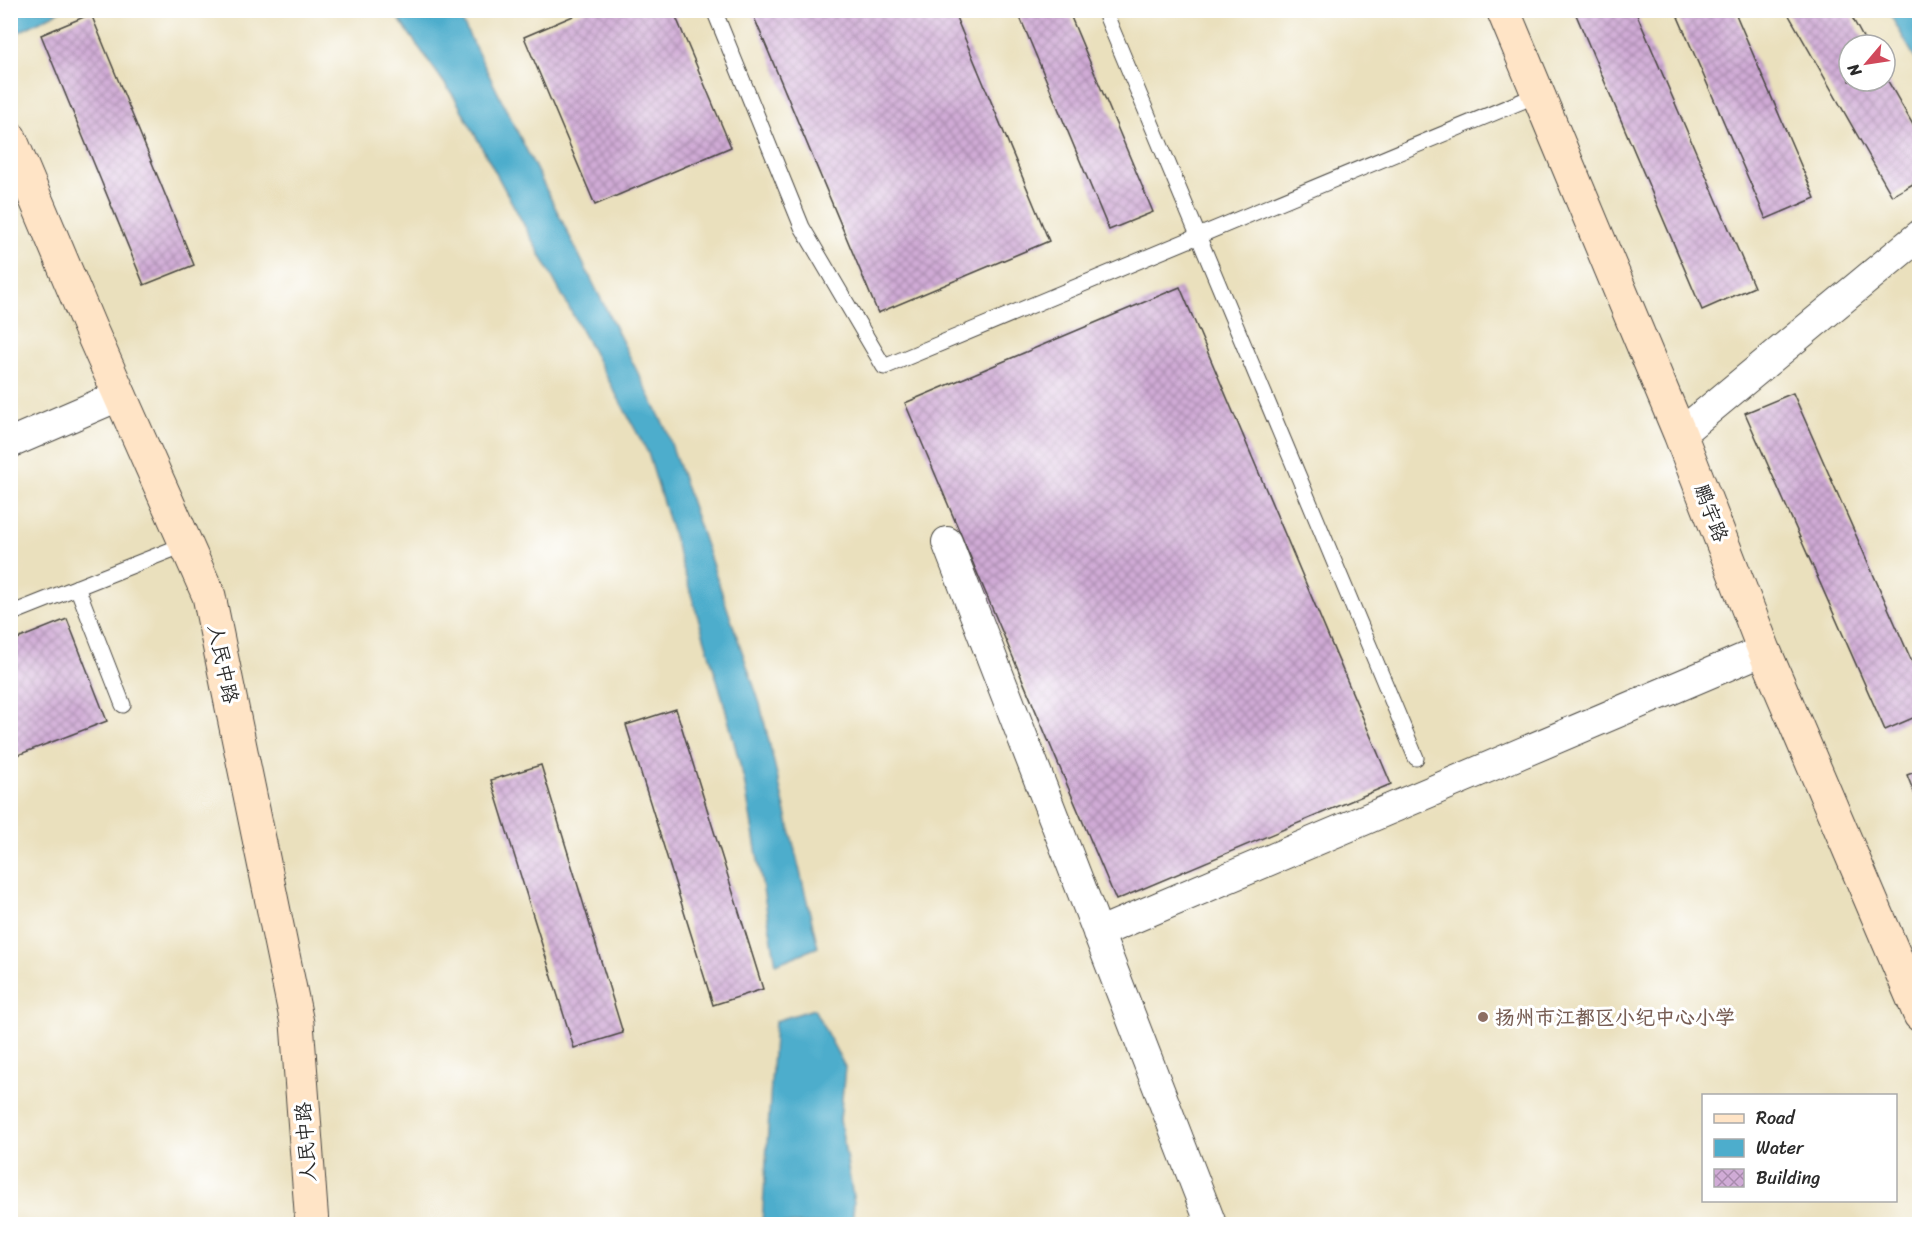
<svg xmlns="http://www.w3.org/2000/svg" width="1930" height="1235" viewBox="0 0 1930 1235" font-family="Sriracha,'LXGW WenKai TC',sans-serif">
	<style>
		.water { fill: #4dadcc; stroke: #3c6c7c; stroke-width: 1.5 }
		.building { fill: url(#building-cross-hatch) }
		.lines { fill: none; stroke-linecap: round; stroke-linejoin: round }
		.lane-casing { stroke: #484641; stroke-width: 17 }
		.street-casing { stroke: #484641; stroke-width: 32 }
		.secondary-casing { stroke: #484641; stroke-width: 35 }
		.lane { stroke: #fff; stroke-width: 15 }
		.street { stroke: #fff; stroke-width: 30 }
		.secondary { stroke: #ffe4c6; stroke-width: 33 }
		.education-dot { fill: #8d6e63; stroke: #fff; stroke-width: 2 }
		.labels { text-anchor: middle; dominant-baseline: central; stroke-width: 6; stroke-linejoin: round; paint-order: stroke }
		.street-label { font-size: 20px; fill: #2b2b2b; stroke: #fff }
		.education-label { font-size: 20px; font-weight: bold; fill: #785e54; stroke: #fff; text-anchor: start }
	</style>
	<defs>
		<pattern id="building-cross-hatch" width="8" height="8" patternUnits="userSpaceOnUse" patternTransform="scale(1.5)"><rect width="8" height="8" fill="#d0abd6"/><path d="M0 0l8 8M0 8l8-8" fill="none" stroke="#a98bae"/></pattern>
	</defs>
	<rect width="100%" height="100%" fill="#fff"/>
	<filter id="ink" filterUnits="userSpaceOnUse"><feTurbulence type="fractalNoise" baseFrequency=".0167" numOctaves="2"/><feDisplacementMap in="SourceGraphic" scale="12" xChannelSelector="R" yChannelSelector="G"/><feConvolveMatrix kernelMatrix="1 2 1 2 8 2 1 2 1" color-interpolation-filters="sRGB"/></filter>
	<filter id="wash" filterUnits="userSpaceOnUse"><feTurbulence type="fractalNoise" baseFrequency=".008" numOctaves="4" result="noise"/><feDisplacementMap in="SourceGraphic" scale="24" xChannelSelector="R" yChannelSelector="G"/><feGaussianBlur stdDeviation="1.35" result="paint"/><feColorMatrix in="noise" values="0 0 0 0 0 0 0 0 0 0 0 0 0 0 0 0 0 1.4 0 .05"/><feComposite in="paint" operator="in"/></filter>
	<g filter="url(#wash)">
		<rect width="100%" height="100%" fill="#eae0bd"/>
		<!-- water -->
		<path class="water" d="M 11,10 L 60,10 L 60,11 L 11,36 Z
			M 393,11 L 457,11 L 666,429 L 760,704 L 818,947 L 776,964 L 744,780 L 722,696 L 648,453 L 455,98 Z
			M 1888,11 L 1919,11 L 1919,65 Z
			M 814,1009 L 845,1067 L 840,1120 L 854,1203 L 852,1224 L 762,1224 L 775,1021 Z"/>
		<g id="blocks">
			<!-- building -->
			<path class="building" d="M 587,10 L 673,10 L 731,147 L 595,205 L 524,37 Z
				M 751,10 L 953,10 L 1049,241 L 878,313 Z
				M 1017,10 L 1068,10 L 1153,212 L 1109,230 Z
				M 1574,10 L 1635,10 L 1754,287 L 1702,310 Z
				M 1675,10 L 1734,10 L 1815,198 L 1766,219 Z
				M 1786,10 L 1848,10 L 1867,45 L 1849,45 L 1849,81 L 1885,81 L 1885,76 L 1920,137 L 1920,180 L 1892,196 Z
				M 91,14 L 194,265 L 144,285 L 41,35 Z
				M 1180,287 L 1391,784 L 1116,900 L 905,403 Z
				M 1793,393 L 1920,680 L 1920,715 L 1885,730 L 1745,413 Z
				M 67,619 L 107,721 L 10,758 L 10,642 Z
				M 676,709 L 763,989 L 713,1005 L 626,725 Z
				M 541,765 L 623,1033 L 574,1048 L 491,780 Z
				M 1920,770 L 1920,805 L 1919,805 L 1907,775 Z"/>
		</g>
	</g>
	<g filter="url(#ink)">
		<use href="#blocks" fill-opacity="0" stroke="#484641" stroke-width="1.5"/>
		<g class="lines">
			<defs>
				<path id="lane" d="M 714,10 L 802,227 L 884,367 L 1539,94
					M 1104,10 L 1416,758
					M 77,587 L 123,705
					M 10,614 L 186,544"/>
				<path id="street" d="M 1680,434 L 1920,235
					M 10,443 L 121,395
					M 947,542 L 1211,1224
					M 1098,933 L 1764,650"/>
				<path id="secondary" d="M 1503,10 L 1680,434 L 1764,650 L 1920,1015
					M 10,138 L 90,328 L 209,596 L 297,1023 L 312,1224"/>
			</defs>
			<!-- lane casing -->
			<use href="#lane" class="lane-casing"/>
			<!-- street casing -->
			<use href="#street" class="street-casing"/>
			<!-- secondary casing -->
			<use href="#secondary" class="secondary-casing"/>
			<!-- lane -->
			<use href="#lane" class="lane"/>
			<!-- street -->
			<use href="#street" class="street"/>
			<!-- secondary -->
			<use href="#secondary" class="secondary"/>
		</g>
	</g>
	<!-- markers -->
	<circle class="education-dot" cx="1483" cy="1017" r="6"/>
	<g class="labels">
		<!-- street labels -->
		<g class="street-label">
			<text transform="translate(1711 513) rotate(69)">鹏宇路</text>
			<text transform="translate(223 664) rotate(78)">人民中路</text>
			<text transform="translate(306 1142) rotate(-94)">人民中路</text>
		</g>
		<!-- education labels -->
		<g class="education-label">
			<text x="1495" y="1017">扬州市江都区小纪中心小学</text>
		</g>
	</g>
	<!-- margin -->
	<rect width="1930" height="1235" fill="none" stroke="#fff" stroke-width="36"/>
	<!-- legend -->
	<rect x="1702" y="1094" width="195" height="108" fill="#ffffff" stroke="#aaaaaa" stroke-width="1.5"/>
	<rect x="1714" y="1114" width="30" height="9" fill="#ffe4c6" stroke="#aaaaaa" stroke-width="1.5"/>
	<text x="1756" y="1124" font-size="18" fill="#2b2b2b">Road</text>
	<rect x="1714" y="1139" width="30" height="18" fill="#4dadcc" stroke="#aaaaaa" stroke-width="1.5"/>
	<text x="1756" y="1154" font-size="18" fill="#2b2b2b">Water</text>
	<rect x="1714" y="1169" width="30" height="18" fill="url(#building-cross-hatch)" stroke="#aaaaaa" stroke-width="1.5"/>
	<text x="1756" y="1184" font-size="18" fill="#2b2b2b">Building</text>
	<!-- north arrow -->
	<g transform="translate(1867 63) rotate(241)"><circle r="28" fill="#ffffff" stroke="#aaaaaa" stroke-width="1.5"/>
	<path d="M0-4.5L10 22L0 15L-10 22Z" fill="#d1495b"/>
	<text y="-9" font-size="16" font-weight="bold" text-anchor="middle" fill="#2b2b2b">N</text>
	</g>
</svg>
